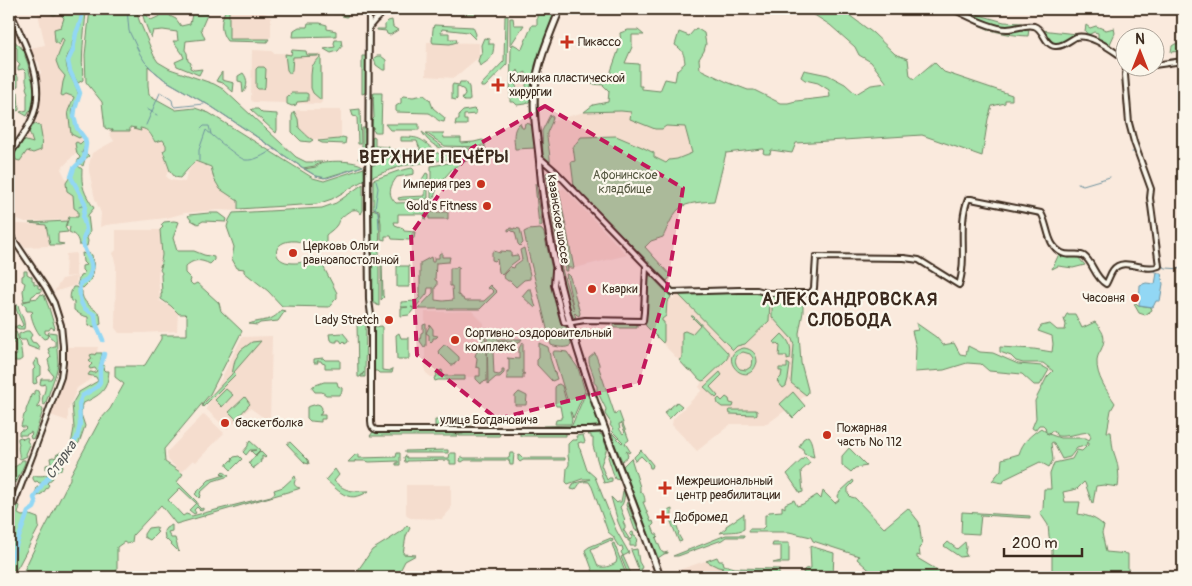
<svg xmlns="http://www.w3.org/2000/svg" width="1192" height="586" viewBox="0 0 1192 586" font-family="Pangolin,sans-serif">
	<style>
		.built { fill: #f5ddce }
		.green { fill: #a5e3ab; stroke: #708664; fill-rule: evenodd }
		.water { fill: #92d7f4; stroke: #6f929e }
		.lines { fill: none; stroke-linecap: round; stroke-linejoin: round }
		.stream { stroke: #6f929e; stroke-width: 1 }
		.river { stroke: #92d7f4; stroke-width: 4.5 }
		.secondary-casing { stroke: #3b2a1e; stroke-width: 8 }
		.primary-casing { stroke: #3b2a1e; stroke-width: 9 }
		.secondary { stroke: #fbf7ec; stroke-width: 4 }
		.primary { stroke: #fbf7ec; stroke-width: 5 }
		.marked { fill: #c2185b; fill-opacity: 0.2; stroke: #c2185b; stroke-width: 4; stroke-dasharray: 10 6; stroke-linejoin: round }
		.poi-dot { fill: #c8321e; stroke: #fbf7ec; stroke-width: 2 }
		.labels { text-anchor: middle; dominant-baseline: central; stroke-width: 4.5; stroke-linejoin: round; paint-order: stroke }
		.poi-label { font-size: 12px; fill: #3b2a1e; stroke: #fbf7ec; text-anchor: start }
		.park-label { font-size: 12px; fill: #565841; stroke: #fbf7ec }
		.street-label { font-size: 12px; fill: #3b2a1e; stroke: #fbf7ec }
		.water-label { font-size: 14px; font-style: italic; fill: #515554; stroke: #fbf7ec }
		.district-label { font-size: 18px; font-weight: bold; letter-spacing: 1px; fill: #3b2a1e; stroke: #fbf7ec }
	</style>
	<rect width="100%" height="100%" fill="#faeadd"/>
	<filter id="ink" filterUnits="userSpaceOnUse"><feTurbulence type="fractalNoise" baseFrequency=".02" numOctaves="2"/><feDisplacementMap in="SourceGraphic" scale="10" xChannelSelector="R" yChannelSelector="G"/><feConvolveMatrix kernelMatrix="1 2 1 2 8 2 1 2 1" color-interpolation-filters="sRGB"/></filter>
	<g filter="url(#ink)">
		<!-- built -->
		<path class="built" d="M 37,9 L 66,9 L 64,69 L 75,93 L 70,101 L 72,122 L 82,136 L 82,146 L 61,169 L 75,197 L 79,219 L 25,222 L 18,219 L 9,221 L 9,166 L 11,159 L 32,129 L 38,117 L 40,103 L 38,76 L 41,73 L 39,62 L 35,60 L 30,48 L 45,45 Z
			M 229,9 L 264,9 L 264,12 L 271,18 L 271,37 L 265,39 L 232,39 L 229,36 Z
			M 427,42 L 479,43 L 479,57 L 454,78 L 426,76 Z
			M 252,50 L 271,51 L 274,53 L 322,54 L 322,102 L 320,104 L 253,102 L 251,100 Z
			M 517,59 L 526,61 L 526,92 L 518,92 L 513,77 Z
			M 296,110 L 341,110 L 341,140 L 303,139 L 296,127 Z
			M 621,111 L 631,112 L 665,126 L 685,126 L 692,153 L 677,159 L 669,160 L 666,163 L 629,141 L 616,136 L 581,137 L 573,147 L 575,162 L 571,163 L 574,186 L 550,163 L 551,156 L 547,134 L 553,121 L 584,112 Z
			M 144,129 L 147,131 L 155,143 L 163,141 L 165,145 L 165,149 L 162,151 L 169,170 L 166,176 L 170,180 L 185,182 L 187,173 L 195,162 L 200,163 L 210,168 L 213,179 L 220,189 L 237,201 L 237,211 L 219,210 L 185,213 L 166,218 L 106,225 L 100,227 L 101,213 L 95,199 L 89,171 L 89,165 L 92,153 L 114,141 L 109,133 L 115,130 Z
			M 564,188 L 627,255 L 575,268 L 560,190 Z
			M 18,224 L 46,225 L 50,246 L 24,247 L 10,227 L 13,225 Z
			M 116,230 L 160,230 L 161,254 L 158,276 L 160,301 L 170,306 L 178,313 L 177,331 L 142,333 L 119,333 L 115,328 L 116,266 L 113,253 L 116,250 Z
			M 76,253 L 76,276 L 65,277 L 66,254 Z
			M 650,275 L 673,299 L 678,294 L 728,291 L 762,293 L 769,295 L 802,296 L 803,297 L 803,312 L 799,333 L 801,363 L 808,390 L 808,393 L 800,400 L 805,406 L 793,418 L 786,410 L 767,424 L 731,424 L 697,451 L 672,425 L 673,419 L 702,390 L 699,387 L 702,382 L 692,371 L 688,370 L 646,326 L 646,281 Z
			M 77,276 L 76,285 L 54,292 L 62,279 Z
			M 472,311 L 484,323 L 485,344 L 482,347 L 483,383 L 480,382 L 476,377 L 431,377 L 426,373 L 425,371 L 425,312 Z
			M 9,319 L 11,319 L 15,330 L 20,357 L 9,360 Z
			M 272,336 L 270,422 L 250,408 L 227,429 L 206,409 L 242,337 Z
			M 67,347 L 98,347 L 91,379 L 77,388 L 68,411 L 68,421 L 50,415 L 64,376 L 66,363 Z
			M 204,414 L 224,433 L 196,462 L 193,460 L 181,472 L 168,460 L 167,452 Z
			M 406,485 L 451,485 L 451,509 L 442,519 L 410,518 L 406,514 Z
			M 705,561 L 758,577 L 679,577 L 676,571 Z"/>
		<!-- green -->
		<path class="green" d="M 50,9 L 84,9 L 86,12 C 84,35 81,56 83,80 L 78,83 L 71,71 L 69,60 L 74,51 L 77,32 L 81,26 L 82,16 L 81,12 L 80,13 C 81,22 76,30 73,39 C 72,42 72,47 71,50 C 70,52 68,54 67,57 C 63,71 75,80 78,93 C 79,99 75,102 73,107 C 70,118 77,128 82,136 L 79,138 L 71,134 L 68,111 L 74,97 L 66,94 L 63,96 L 61,95 L 63,82 L 65,76 L 59,69 L 56,61 L 64,40 L 62,38 L 59,45 L 55,42 L 54,29 L 61,27 L 64,18 L 59,13 L 54,15 L 47,12 Z
			M 90,9 L 136,9 L 139,20 L 154,56 L 158,62 L 170,69 L 214,84 L 223,89 L 296,157 L 306,162 L 322,162 L 315,166 L 303,168 L 212,107 L 165,80 L 148,66 L 148,85 L 149,95 L 176,110 L 195,108 L 209,113 L 313,178 L 324,181 L 364,168 L 364,180 L 332,199 L 317,204 L 238,209 L 238,201 L 220,189 L 214,179 L 211,167 L 195,161 L 180,178 L 175,177 L 170,171 L 163,151 L 166,149 L 166,145 L 163,140 L 155,142 C 151,135 149,129 140,128 L 141,131 L 133,129 L 136,128 L 130,127 L 130,131 L 111,131 L 113,130 L 110,130 L 105,128 L 102,102 L 86,82 L 85,55 Z
			M 141,9 L 151,20 L 160,16 L 160,9 L 169,9 L 170,16 L 176,19 L 181,26 L 190,24 L 193,9 L 207,9 L 207,15 L 201,29 L 205,39 L 186,41 L 185,50 L 187,53 L 188,61 L 191,63 L 190,68 L 194,70 L 202,69 L 199,75 L 177,66 L 175,62 L 184,58 L 182,53 L 173,41 L 178,41 L 177,32 L 163,30 L 153,31 L 151,38 L 145,23 Z
			M 226,9 L 229,9 L 229,39 L 269,39 L 267,42 L 227,41 C 219,31 221,19 226,9 Z
			M 293,9 L 355,9 L 355,10 L 348,12 L 347,17 L 342,16 L 341,14 L 333,14 L 331,11 L 293,11 Z
			M 435,9 L 476,9 L 476,14 L 435,13 Z
			M 539,9 L 542,9 L 554,13 L 554,14 L 535,65 L 531,93 L 528,94 L 522,93 L 522,92 L 526,91 L 526,72 L 520,75 L 518,70 L 515,75 L 515,80 L 514,80 L 518,92 L 519,92 L 520,96 L 530,96 L 530,101 L 526,104 L 517,105 L 514,102 L 510,102 L 511,48 L 513,44 L 522,49 L 532,25 L 537,25 L 537,13 Z
			M 805,9 L 841,9 L 873,33 L 895,54 L 908,59 L 910,76 L 914,79 L 934,62 L 944,72 L 1012,95 L 1012,100 L 1005,100 L 1005,103 L 992,106 L 988,119 L 982,156 L 922,135 L 796,143 L 792,153 L 771,150 L 770,154 L 765,154 L 763,153 L 764,149 L 762,149 L 726,153 L 714,201 C 704,202 686,202 679,209 C 672,215 667,229 663,237 L 651,241 L 645,247 L 671,276 L 667,281 L 574,186 L 571,162 L 575,161 L 573,147 L 581,137 L 616,136 L 642,147 L 654,153 L 654,157 L 666,163 L 669,160 L 677,159 L 692,153 L 685,127 L 666,126 L 662,129 L 655,129 L 630,119 L 631,112 L 621,111 L 584,112 L 593,105 L 608,102 L 609,91 L 603,85 L 592,84 L 595,80 L 603,82 L 609,77 L 621,43 L 620,33 L 628,30 L 638,30 L 644,35 L 632,35 L 632,47 L 625,63 L 639,64 L 639,86 L 642,86 L 642,89 L 660,91 L 665,79 L 675,81 L 677,70 L 685,63 C 684,54 683,50 675,45 L 679,32 L 689,36 L 696,28 L 704,33 L 706,44 L 704,51 L 699,59 L 700,69 L 727,82 L 748,90 L 754,90 L 780,103 L 788,103 L 796,101 L 830,97 L 829,90 L 818,83 L 805,80 L 801,77 L 804,70 L 828,75 L 845,84 L 856,94 L 871,85 L 887,83 L 871,62 L 859,55 L 855,47 L 830,25 Z
			M 969,12 L 1004,22 L 1022,23 L 1024,25 C 1001,31 987,22 966,14 Z
			M 505,16 L 508,16 L 507,64 L 485,87 L 481,87 L 481,85 L 504,61 Z
			M 966,17 C 976,21 990,28 1001,30 C 1010,31 1021,27 1029,29 L 1028,36 C 1006,35 984,31 966,17 Z
			M 510,18 L 513,18 L 514,25 L 524,25 L 510,46 Z
			M 392,20 L 393,27 L 398,30 L 390,35 L 387,34 L 386,31 L 377,30 L 377,29 L 385,29 L 385,24 L 388,21 Z
			M 308,23 L 320,23 L 327,25 L 327,29 L 336,31 L 336,36 L 293,37 L 294,30 L 299,27 L 307,27 Z
			M 434,25 L 473,27 L 476,34 L 475,39 L 468,32 L 442,29 L 441,33 L 449,33 L 449,39 L 456,39 L 457,42 L 450,44 L 433,43 L 432,41 C 433,35 432,31 434,25 Z
			M 1086,25 L 1090,28 L 1096,26 L 1106,30 L 1114,28 L 1115,33 L 1110,44 L 1114,49 L 1114,51 L 1098,42 L 1098,33 L 1094,32 L 1088,35 L 1085,31 Z
			M 9,27 L 11,28 L 14,35 L 12,37 L 13,40 L 16,42 L 16,44 L 18,44 L 22,49 L 26,51 L 25,56 L 28,64 L 30,75 L 34,83 L 34,86 L 35,92 L 32,111 L 29,112 L 27,116 L 20,112 L 27,110 L 27,95 L 28,93 L 26,88 L 27,85 L 26,81 L 26,72 L 23,69 L 18,70 L 18,68 L 20,64 L 17,61 L 17,48 L 13,45 L 11,46 L 9,45 L 10,42 L 9,40 Z
			M 1041,30 L 1076,34 C 1057,45 1055,49 1041,30 Z
			M 484,38 L 489,39 L 489,44 L 494,44 C 493,58 491,59 480,66 L 478,61 L 480,55 L 482,55 L 481,45 Z
			M 335,40 L 341,40 L 342,46 L 338,51 L 331,53 L 324,49 L 335,47 L 334,43 Z
			M 1183,43 L 1183,54 L 1182,51 L 1171,52 L 1172,46 L 1175,44 Z
			M 292,50 L 306,51 L 307,55 L 318,55 L 318,56 L 293,57 L 292,70 L 290,74 L 287,70 L 285,54 L 291,55 Z
			M 321,56 L 321,100 L 313,93 L 311,88 L 311,75 L 312,66 Z
			M 362,56 L 367,56 L 367,92 L 362,94 Z
			M 377,56 L 381,56 L 386,60 L 386,70 L 383,70 L 376,65 L 374,58 Z
			M 258,67 L 264,67 L 266,69 L 265,87 L 263,89 L 258,89 L 256,87 L 256,69 Z
			M 222,72 L 222,80 L 234,83 L 233,92 L 223,83 L 216,81 L 219,76 Z
			M 243,73 C 248,79 248,87 243,93 L 242,82 L 238,81 L 238,76 Z
			M 9,74 L 16,74 L 18,77 L 18,86 L 11,89 L 13,92 L 18,92 L 19,110 L 18,111 L 16,110 L 17,100 L 15,99 L 13,106 L 15,108 L 14,113 L 9,113 Z
			M 460,82 L 466,82 L 469,87 L 470,99 L 469,101 L 464,101 L 462,99 L 465,95 L 464,90 L 457,86 L 457,99 L 456,100 L 452,99 L 452,86 L 453,84 L 459,85 Z
			M 291,93 L 306,93 L 308,94 L 308,101 L 297,102 L 296,105 L 292,106 L 287,104 L 287,98 L 289,95 L 289,97 Z
			M 373,93 L 373,98 L 374,93 L 382,93 L 381,132 C 377,132 373,133 372,128 L 374,128 L 372,128 L 372,120 L 374,118 Z
			M 424,95 L 430,100 L 433,108 L 445,118 L 444,122 C 435,121 436,116 429,113 L 396,112 L 396,106 L 401,103 L 401,98 L 403,96 L 413,97 Z
			M 252,109 L 258,109 L 262,113 L 277,114 L 277,130 L 276,133 L 251,110 Z
			M 360,109 L 361,144 L 358,144 L 357,117 L 353,116 L 351,110 Z
			M 474,109 L 476,111 L 476,114 L 464,115 L 464,120 L 467,120 L 467,125 L 455,125 L 456,120 L 459,120 L 459,115 L 463,111 Z
			M 294,111 L 298,119 L 299,128 C 304,132 307,137 313,140 L 310,142 L 301,141 L 292,132 L 292,116 Z
			M 550,115 L 553,117 C 552,124 549,127 547,133 C 546,137 551,155 550,163 L 543,156 L 542,131 Z
			M 33,123 L 40,126 L 42,138 L 41,150 L 33,153 L 27,151 L 20,161 L 16,160 L 13,153 L 23,140 L 33,143 L 29,131 Z
			M 520,123 L 522,128 L 524,128 L 525,123 L 530,124 L 532,127 L 535,148 L 515,149 C 514,139 512,129 520,123 Z
			M 385,124 L 419,124 L 419,130 L 390,130 Z
			M 362,128 L 365,128 L 365,133 L 366,134 L 366,154 L 362,158 L 358,159 L 358,158 L 362,157 Z
			M 422,132 L 444,148 L 486,148 L 486,151 C 479,152 472,152 465,152 C 447,151 432,149 422,132 Z
			M 426,133 L 443,133 L 444,138 L 461,138 L 461,143 L 474,142 L 482,140 L 485,141 L 485,147 L 445,146 Z
			M 373,136 L 375,137 L 375,146 L 389,147 L 389,150 L 391,152 L 395,150 L 420,150 L 420,147 L 419,147 L 417,141 L 401,141 L 401,137 C 420,137 420,138 434,150 L 394,154 L 373,164 L 372,138 Z
			M 342,137 L 346,138 L 345,144 L 322,143 L 318,141 L 339,139 Z
			M 84,140 L 86,143 L 82,153 L 87,154 L 89,156 L 85,159 L 83,166 L 77,162 L 80,157 L 77,154 L 75,143 L 77,142 L 80,144 Z
			M 434,152 L 445,155 L 472,156 L 401,166 L 382,173 L 365,180 L 364,167 L 374,165 L 393,155 Z
			M 468,160 L 453,168 L 438,185 L 432,204 L 426,207 L 426,219 L 425,219 L 424,214 L 398,214 L 398,222 L 394,222 L 395,225 L 403,228 L 404,231 L 415,232 L 414,238 L 409,240 L 392,239 L 391,236 L 385,236 L 385,240 L 381,239 L 381,223 L 379,210 L 373,208 L 373,180 L 398,171 L 412,168 L 414,170 L 414,174 L 397,177 C 391,185 386,194 396,203 L 431,202 L 431,166 Z
			M 323,162 C 334,161 354,160 363,166 L 324,178 L 316,176 L 304,169 L 316,167 Z
			M 78,166 L 82,169 C 81,187 84,193 94,208 L 88,215 L 90,232 L 87,238 L 88,241 L 87,246 L 79,245 C 78,238 76,235 69,232 L 70,227 L 66,226 L 69,217 L 78,217 L 78,211 L 74,208 L 73,195 L 67,191 L 66,183 L 75,169 Z
			M 543,167 L 555,240 L 564,277 L 574,310 L 566,274 L 567,274 L 570,277 L 580,313 L 579,316 L 577,315 L 574,312 L 576,318 L 573,317 C 556,266 549,220 543,167 Z
			M 426,173 L 428,174 L 428,198 L 426,199 L 399,200 L 398,198 L 403,197 L 425,196 L 425,181 L 421,181 Z
			M 546,173 L 550,173 L 551,178 L 554,180 L 559,190 L 574,268 L 568,268 L 567,265 L 568,271 L 565,271 L 563,260 L 566,260 L 565,252 L 564,258 L 561,254 L 558,243 L 561,241 L 559,240 L 557,240 L 554,227 L 554,224 Z
			M 535,183 L 536,183 L 542,223 L 542,225 L 539,227 Z
			M 363,184 L 363,210 L 361,214 C 356,205 347,212 340,219 C 337,223 339,222 336,226 C 333,230 329,232 326,235 L 326,251 L 320,249 L 320,245 L 316,244 L 309,244 L 309,247 L 305,247 C 302,243 301,242 296,241 C 271,239 270,263 293,263 C 299,263 303,263 306,258 L 309,258 L 309,264 L 322,264 L 337,293 L 337,298 L 333,302 L 332,305 L 329,307 L 282,306 L 268,291 L 244,272 L 244,269 L 237,268 L 232,259 L 234,247 L 227,227 L 229,220 L 233,213 L 322,208 L 336,203 Z
			M 372,209 L 378,211 L 380,223 L 379,255 L 374,255 L 379,255 L 379,306 L 377,305 L 373,302 Z
			M 429,212 L 448,212 L 448,219 L 429,219 Z
			M 209,213 L 219,213 L 227,219 L 226,222 L 203,221 L 198,224 L 191,220 L 188,216 L 189,215 Z
			M 67,221 L 65,227 L 68,232 L 58,233 L 58,243 L 64,244 L 60,245 L 50,245 L 46,225 L 29,223 Z
			M 174,221 L 179,222 L 173,238 L 177,251 L 194,251 L 204,255 L 214,257 L 214,260 L 210,264 C 200,259 193,259 185,267 L 185,273 L 191,279 L 190,282 L 193,285 L 197,283 L 219,303 L 221,311 L 242,331 L 210,394 L 164,449 L 165,462 L 183,474 L 177,482 L 197,502 L 197,505 L 201,509 L 203,508 L 203,510 L 201,511 L 197,507 L 194,510 L 196,513 L 194,514 L 189,510 L 196,503 L 180,488 L 168,500 L 183,516 L 186,514 L 192,516 L 271,496 L 275,493 L 274,490 L 283,487 L 295,476 L 296,479 C 293,483 294,487 300,488 L 298,489 L 176,524 L 161,505 L 133,535 L 132,542 L 127,544 L 124,542 L 117,547 L 117,577 L 21,577 C 36,543 54,512 70,479 L 70,476 L 100,420 L 110,409 L 124,384 L 115,377 L 115,366 L 142,366 L 145,365 L 161,339 L 161,335 L 187,335 L 187,316 L 185,314 L 179,314 L 171,306 L 161,299 L 161,293 L 162,294 L 161,275 L 162,273 L 160,270 L 162,264 L 160,267 L 162,255 L 160,230 L 163,227 L 161,225 L 164,222 Z
			M 512,228 L 512,229 L 514,229 L 514,228 L 520,229 L 523,243 L 520,246 L 518,244 L 515,232 L 512,231 L 511,230 L 508,231 L 508,229 Z
			M 540,229 L 542,230 L 544,233 L 553,274 L 552,283 L 560,313 L 560,319 L 563,324 L 567,325 L 571,342 L 571,345 C 566,349 557,347 551,345 L 527,247 L 524,232 L 528,230 Z
			M 524,248 L 530,275 L 530,279 L 524,280 L 516,287 L 510,281 L 508,281 L 503,277 L 504,274 L 511,267 L 514,268 L 515,265 L 522,260 L 520,250 Z
			M 494,251 L 500,253 L 501,251 L 511,252 L 511,256 L 517,255 L 519,259 L 511,265 L 502,275 L 499,272 L 497,259 L 495,261 L 492,260 L 492,252 Z
			M 442,252 L 442,257 L 450,257 L 449,262 L 436,263 L 435,280 L 437,281 L 437,286 L 435,287 L 435,300 L 443,301 L 453,300 L 452,286 L 450,286 L 450,268 L 456,268 L 457,266 L 460,268 L 458,269 L 458,295 L 461,296 L 461,298 L 463,298 L 464,301 L 484,301 L 494,292 L 490,288 L 489,289 L 487,288 L 490,285 L 497,292 L 480,309 L 418,309 L 433,293 L 433,288 L 428,288 L 427,294 L 415,308 L 411,307 L 414,309 L 409,315 L 401,316 L 401,308 L 408,307 L 401,307 L 401,302 L 416,301 L 420,297 L 420,263 L 431,257 L 432,262 L 434,262 L 434,258 L 439,258 L 439,254 Z
			M 82,253 L 85,254 L 88,253 L 92,255 L 94,268 L 93,274 L 90,281 L 83,288 L 77,285 L 80,276 L 83,275 L 84,272 L 82,270 L 82,266 L 86,265 L 83,262 Z
			M 1059,254 L 1069,258 L 1077,256 L 1085,265 L 1073,268 L 1058,266 L 1052,269 Z
			M 381,256 L 393,257 L 394,260 L 384,260 L 382,261 L 383,296 L 384,297 L 381,300 L 381,281 L 382,281 L 381,280 Z
			M 397,266 L 409,266 L 409,287 L 397,287 Z
			M 24,271 L 27,271 L 27,274 L 32,277 L 32,280 L 34,281 L 34,284 L 38,285 L 38,288 L 41,289 L 41,292 L 36,293 L 34,295 L 32,296 L 31,299 L 38,298 L 41,294 L 44,295 L 49,308 L 55,328 L 54,329 L 51,327 L 49,330 L 45,330 L 45,333 L 48,335 L 47,338 L 44,339 C 38,335 32,322 31,314 L 33,312 L 31,311 L 27,311 L 26,309 L 26,306 L 23,304 L 23,302 L 31,300 L 24,301 L 23,299 L 24,298 L 23,291 L 25,283 L 22,281 L 22,276 L 24,275 Z
			M 10,275 L 13,277 C 13,285 12,292 13,300 L 12,302 L 13,305 L 11,308 L 12,310 L 10,312 L 9,311 L 9,276 Z
			M 650,275 L 671,297 L 667,302 L 666,316 L 662,319 L 662,321 L 664,322 L 664,341 L 663,343 L 646,326 L 645,323 L 646,281 Z
			M 73,287 L 76,287 L 82,291 C 81,302 92,307 100,314 L 101,324 L 95,327 L 88,325 L 88,317 L 81,315 L 74,310 L 74,302 L 71,301 C 69,297 71,291 73,287 Z
			M 528,289 L 531,289 L 535,305 L 536,306 L 535,308 L 522,296 Z
			M 728,291 L 762,293 L 768,295 L 770,300 L 769,321 L 745,344 L 737,346 L 733,350 L 678,294 Z
			M 770,295 L 802,296 L 803,297 L 803,312 L 799,333 L 801,363 L 808,390 L 808,393 L 806,395 L 791,383 L 794,345 L 792,339 L 772,317 L 772,306 Z
			M 1136,303 L 1138,305 L 1151,307 L 1152,310 L 1145,315 L 1139,313 L 1134,304 Z
			M 16,305 L 18,305 C 20,314 26,320 24,329 L 19,329 L 15,327 L 14,329 L 12,328 L 10,325 L 9,325 L 9,318 L 10,318 L 12,320 L 14,327 L 19,325 L 21,327 L 23,325 L 15,307 Z
			M 281,310 L 285,311 L 278,321 L 260,323 L 257,325 L 249,324 C 261,319 272,323 281,310 Z
			M 1067,314 L 1075,314 L 1082,328 L 1095,322 C 1103,332 1107,337 1101,350 C 1099,353 1097,357 1097,361 C 1096,376 1107,391 1115,403 L 1111,410 L 1107,432 L 1111,432 C 1112,439 1112,447 1114,453 C 1118,463 1120,476 1118,487 L 1104,485 L 1096,486 L 1093,503 L 1092,503 L 1085,483 L 1084,482 L 1077,489 L 1063,492 L 1065,502 L 1080,502 L 1078,514 C 1089,516 1096,518 1104,526 L 1102,533 L 1106,552 L 1128,554 L 1128,577 L 1052,577 L 1052,548 L 1049,536 L 1048,525 L 1040,513 L 1043,509 L 1044,489 L 1051,489 L 1050,474 L 1054,463 L 1072,459 L 1077,450 L 1082,451 L 1088,445 L 1088,442 L 1085,446 L 1077,448 L 1070,457 L 1062,459 L 1053,442 L 1051,443 L 1053,460 L 1049,467 L 1040,462 L 1005,479 L 1003,483 L 992,481 L 1001,470 L 1002,459 L 1019,454 C 1023,441 1031,435 1041,428 L 1046,432 L 1045,427 L 1043,425 L 1039,425 L 1035,430 L 1032,428 L 1036,418 L 1035,401 L 1047,377 L 1053,371 L 1043,363 L 1023,363 L 1016,361 L 1011,356 L 1000,352 L 1000,347 L 1034,349 L 1052,352 L 1053,344 L 1052,336 L 1038,331 L 1041,326 L 1050,324 L 1057,330 L 1065,330 L 1066,325 L 1064,319 ZM 1051,431 L 1054,431 L 1057,436 C 1068,437 1078,433 1089,432 L 1091,437 L 1089,440 L 1086,438 L 1060,438 L 1046,433 L 1049,433 Z
			M 691,316 L 693,316 L 728,353 L 728,357 L 726,360 L 705,380 L 702,381 L 699,379 L 692,371 L 688,370 L 679,360 L 682,358 L 682,332 L 685,331 L 692,334 L 700,325 Z
			M 357,323 L 366,323 L 365,377 L 361,377 L 364,372 L 360,377 L 358,377 Z
			M 916,323 L 936,337 L 943,345 L 954,343 L 960,354 L 966,355 L 968,346 L 980,352 L 993,353 L 1018,364 L 1042,366 L 1049,370 L 1040,385 L 1034,385 L 1022,374 L 989,371 L 981,364 L 967,363 L 944,370 L 915,372 L 916,347 L 912,331 L 918,330 Z
			M 426,324 L 426,333 L 430,325 L 433,329 L 433,335 L 438,336 L 436,338 L 433,338 L 433,340 L 431,342 L 429,340 L 429,335 L 426,333 L 426,346 L 424,347 L 420,341 L 421,333 L 423,332 L 423,325 Z
			M 614,324 L 637,324 L 637,328 L 614,328 Z
			M 382,326 L 382,370 L 391,371 L 391,369 L 393,369 L 392,373 L 379,373 L 377,371 L 373,371 L 374,347 L 373,327 Z
			M 26,331 L 29,331 L 32,335 L 30,338 L 32,342 L 36,343 L 39,347 L 39,350 L 28,346 L 26,340 L 21,340 L 19,338 L 19,334 Z
			M 12,332 L 16,332 C 19,338 22,352 22,359 L 19,361 L 9,361 L 9,354 L 12,354 L 15,356 L 17,355 L 15,352 L 15,344 L 12,342 Z
			M 49,332 L 56,333 L 58,364 L 56,373 L 45,405 L 43,404 C 40,397 47,392 45,384 L 42,385 L 40,384 L 41,379 L 51,379 L 53,375 L 49,370 L 50,368 L 48,360 L 51,357 L 48,349 L 53,346 L 55,346 L 55,341 L 49,336 L 48,333 Z
			M 343,333 L 348,339 L 348,342 L 345,344 L 344,341 L 342,343 L 340,340 L 337,340 L 337,342 L 334,342 L 330,340 L 329,334 Z
			M 399,333 L 401,338 L 409,338 L 409,359 L 397,359 L 396,335 Z
			M 782,334 C 790,342 792,347 790,359 L 787,360 L 787,356 L 779,356 L 780,346 L 777,343 L 775,344 L 774,342 Z
			M 485,335 L 487,350 L 487,381 L 482,382 L 481,384 L 476,379 L 476,376 L 480,376 L 480,368 L 476,367 L 477,358 L 475,356 C 477,349 482,344 482,337 Z
			M 487,335 L 494,336 L 498,339 L 522,339 L 519,343 L 512,344 L 511,342 L 493,342 L 495,348 L 498,348 L 497,350 L 493,352 L 494,374 L 499,375 L 502,373 L 502,369 L 504,369 L 504,373 L 500,377 L 496,377 L 488,384 Z
			M 261,341 L 234,372 L 236,374 L 203,407 L 202,405 L 232,374 L 235,360 L 241,350 L 252,342 Z
			M 523,342 L 523,373 L 525,374 L 523,374 L 523,379 L 507,379 L 507,371 L 509,371 L 509,359 L 507,358 L 519,359 L 519,348 Z
			M 539,343 L 548,347 L 550,356 L 550,358 L 557,379 L 552,381 L 537,365 L 537,360 L 539,358 Z
			M 444,345 L 446,345 L 459,357 L 459,360 L 453,365 L 451,365 L 438,352 L 439,350 Z
			M 744,348 C 752,349 757,354 757,362 C 748,393 713,354 744,348 ZM 743,352 L 750,354 L 753,358 L 752,366 L 746,370 L 740,369 C 733,363 734,355 743,352 Z
			M 554,351 L 559,351 L 567,352 L 578,368 L 585,391 L 573,418 L 571,412 L 570,412 L 572,420 L 571,424 L 555,424 L 556,420 L 561,419 L 561,417 L 562,417 L 560,406 L 556,406 L 555,404 L 555,388 L 556,385 L 559,384 L 562,386 L 566,401 L 567,399 L 553,353 Z
			M 96,353 L 102,353 L 100,364 L 105,366 L 103,369 L 105,371 L 109,371 C 107,392 101,394 82,404 L 81,414 L 85,426 L 79,443 L 70,450 L 74,428 L 72,404 L 79,392 L 98,381 L 96,377 L 88,375 L 90,372 L 91,372 L 94,373 L 97,371 L 95,368 L 90,369 L 89,367 L 92,364 L 89,361 L 92,359 L 90,355 L 93,354 L 95,355 Z
			M 595,353 L 599,364 L 599,368 L 615,415 L 617,412 L 619,412 L 623,423 L 619,424 L 620,430 L 623,434 L 625,432 L 622,426 L 623,424 L 629,440 L 625,443 L 630,451 L 629,453 L 626,451 L 628,456 L 622,461 L 615,445 L 612,433 L 622,443 L 623,442 L 612,431 L 613,429 L 610,425 L 611,423 L 605,414 L 606,409 L 597,391 L 597,386 L 594,382 L 594,377 L 589,363 L 589,358 Z
			M 323,358 L 325,360 L 340,360 L 340,368 L 325,368 L 325,364 L 322,363 L 321,361 L 317,361 L 318,363 L 314,363 L 314,359 Z
			M 36,359 L 38,359 L 39,365 L 41,367 L 41,375 L 36,378 L 37,383 L 34,384 L 33,383 L 33,370 L 35,368 L 33,364 Z
			M 787,363 L 790,365 L 788,379 L 786,386 L 783,388 L 777,381 L 781,377 L 782,371 L 779,371 L 779,368 L 787,368 Z
			M 442,370 L 443,374 L 438,376 L 465,376 L 465,380 L 438,380 L 435,381 L 434,378 L 437,376 L 436,372 Z
			M 720,372 L 722,375 L 710,387 L 718,396 L 716,398 L 704,387 Z
			M 324,382 L 337,382 L 338,386 L 342,388 L 342,391 L 340,395 L 326,395 L 322,392 L 315,392 L 312,388 L 313,386 Z
			M 226,389 L 233,395 L 222,407 L 215,400 Z
			M 36,390 L 38,391 C 40,397 41,401 37,406 L 38,408 L 41,407 L 43,410 L 34,438 L 31,439 L 30,436 L 32,434 L 31,432 L 26,435 L 19,435 L 19,432 L 21,430 L 24,430 L 26,428 L 25,427 L 22,427 L 21,426 L 24,415 L 26,413 L 26,410 L 29,402 L 30,400 L 31,395 L 34,394 L 34,391 Z
			M 519,392 L 527,396 L 526,405 L 515,405 L 515,396 Z
			M 586,392 L 589,397 L 600,423 L 598,426 L 593,428 L 543,427 L 543,426 L 572,425 Z
			M 793,392 L 805,406 L 793,418 L 780,404 Z
			M 245,397 L 250,404 L 236,419 L 229,412 Z
			M 726,397 L 729,399 L 730,403 L 734,404 L 733,407 L 722,407 L 718,404 L 717,400 L 719,398 L 722,401 Z
			M 677,402 L 682,406 L 669,419 L 664,413 Z
			M 317,404 L 320,405 L 322,408 L 321,414 L 319,415 L 325,415 L 325,419 L 321,419 L 321,422 L 310,421 L 307,418 L 307,407 Z
			M 729,410 L 755,410 L 757,411 L 757,414 L 756,415 L 730,414 Z
			M 435,420 L 472,420 L 471,425 L 435,426 Z
			M 373,432 L 450,432 L 453,434 L 458,434 L 458,436 L 370,436 Z
			M 466,432 L 499,433 L 500,435 L 499,436 L 459,436 L 459,434 L 463,434 Z
			M 520,432 L 566,433 L 566,436 L 520,436 Z
			M 590,433 L 598,433 L 602,435 L 607,448 L 601,465 L 607,480 L 609,478 L 612,478 L 612,481 L 604,483 L 593,446 L 593,438 L 591,438 L 591,435 L 588,435 Z
			M 583,435 L 585,442 L 583,443 L 581,442 L 578,443 L 579,448 L 580,449 L 587,470 L 595,477 L 616,530 L 629,553 L 623,556 L 632,576 L 639,574 L 647,576 L 647,577 L 629,577 L 621,557 L 623,556 L 621,552 L 623,550 L 622,546 L 619,547 L 614,539 L 614,537 L 608,532 L 592,487 L 589,482 C 578,481 581,484 575,490 L 571,489 L 574,483 L 588,480 L 590,479 L 582,479 L 568,484 L 566,482 L 567,468 L 569,465 L 569,461 L 568,456 L 568,444 L 572,440 L 577,440 L 576,436 Z
			M 808,436 C 813,442 812,449 814,457 L 804,454 L 803,449 L 799,447 L 803,439 Z
			M 21,437 L 23,439 L 27,437 L 28,439 L 27,441 L 30,445 L 26,454 L 27,456 L 21,459 L 19,458 C 20,454 17,450 19,444 L 18,440 L 18,438 Z
			M 250,441 L 260,450 L 255,455 L 251,451 L 256,450 L 250,450 L 246,455 L 243,452 L 248,446 L 248,444 Z
			M 290,442 L 308,460 L 309,464 L 305,463 L 287,444 Z
			M 849,448 L 867,466 L 855,468 L 851,472 L 842,465 L 842,456 Z
			M 446,450 L 448,450 L 448,453 L 405,453 L 405,451 Z
			M 641,450 L 653,465 L 652,468 L 650,468 L 649,464 L 641,456 L 635,461 L 634,457 Z
			M 63,451 L 68,454 L 67,458 L 62,463 L 63,468 L 56,472 L 53,468 L 46,469 L 46,465 L 51,464 L 50,458 L 53,457 L 56,458 L 56,455 Z
			M 260,451 L 266,457 L 265,458 L 262,456 L 262,460 L 260,460 L 261,462 L 255,467 L 254,467 L 254,469 L 248,463 L 250,463 L 250,462 L 255,456 L 256,457 L 256,455 Z
			M 610,451 L 620,480 L 615,479 L 608,457 Z
			M 397,453 L 400,453 L 400,465 L 396,465 L 396,463 L 398,463 L 398,461 L 369,462 L 366,461 L 356,461 L 355,460 L 355,462 L 348,462 L 355,455 L 359,454 L 359,458 L 396,457 Z
			M 450,453 L 456,453 L 456,464 L 450,464 L 450,460 L 407,461 L 407,462 L 405,462 L 404,457 L 406,456 L 407,458 L 449,458 Z
			M 510,453 L 514,453 L 513,465 L 510,465 L 509,460 L 465,460 L 462,462 L 460,461 L 461,456 L 464,458 L 509,458 Z
			M 520,455 L 523,458 L 565,458 L 565,460 L 523,460 L 520,462 L 518,460 L 518,456 Z
			M 9,456 L 10,458 L 9,463 L 12,467 C 17,467 20,463 22,460 L 25,460 L 25,463 L 16,483 L 13,482 L 11,476 L 14,471 L 11,471 L 9,469 Z
			M 239,456 L 242,459 L 231,470 L 227,466 L 227,464 L 231,460 L 233,461 L 232,459 L 234,457 Z
			M 805,457 L 810,463 L 801,471 L 803,492 L 800,493 L 787,474 Z
			M 631,458 L 640,487 L 640,491 C 644,493 645,498 645,502 L 643,502 L 651,522 L 653,521 L 654,524 L 652,526 L 655,534 L 657,534 L 658,536 L 656,538 L 662,552 L 664,553 L 668,552 L 668,553 L 664,554 L 658,558 L 623,466 Z
			M 335,469 L 339,475 L 334,481 C 347,493 352,491 369,491 C 349,504 341,493 326,480 L 327,478 Z
			M 223,471 L 229,476 L 213,481 L 200,493 L 201,496 L 199,498 L 195,494 L 209,480 L 225,475 L 223,475 L 221,473 Z
			M 48,474 L 51,476 L 53,475 L 53,478 L 47,483 L 49,485 L 43,493 L 38,496 L 35,495 L 37,487 L 40,487 L 42,483 L 39,483 L 37,481 L 35,482 L 33,479 L 33,476 C 38,475 43,477 48,474 Z
			M 853,480 L 854,482 L 848,488 L 848,494 L 851,497 L 855,498 L 884,528 L 908,508 L 919,522 L 922,545 L 919,548 L 920,556 L 917,555 L 917,558 L 949,577 L 877,577 L 857,559 L 859,556 L 813,541 L 811,537 L 789,532 L 748,532 L 749,529 L 762,529 L 765,526 L 765,515 L 768,515 L 769,512 L 782,511 L 782,506 L 785,508 L 785,504 L 794,500 L 797,506 L 803,504 L 817,495 L 821,499 L 823,491 L 835,503 L 839,500 L 838,496 L 840,492 Z
			M 623,491 L 624,491 C 625,496 624,504 620,507 L 625,520 L 623,522 L 625,526 L 625,529 L 623,529 L 630,540 L 633,536 L 630,535 L 630,533 L 633,532 L 634,536 L 636,537 L 638,540 L 636,542 L 636,546 L 630,546 L 630,541 L 628,541 L 628,539 L 625,538 L 618,522 L 611,497 L 617,503 L 618,502 L 621,502 Z
			M 627,502 L 638,530 L 638,531 L 635,530 L 626,505 Z
			M 19,505 L 20,506 L 18,514 L 22,516 L 30,515 L 38,518 L 39,527 L 19,565 L 11,577 L 9,577 L 9,532 L 15,508 Z
			M 672,509 L 672,515 L 671,517 L 674,524 L 676,524 L 679,533 L 678,534 L 682,541 L 679,542 L 667,512 L 667,511 Z
			M 962,512 L 1030,516 L 1030,518 L 981,515 L 979,534 L 961,533 Z
			M 744,514 L 744,529 C 737,533 728,531 720,533 L 726,528 L 726,526 Z
			M 172,525 L 172,531 L 168,532 L 171,538 L 175,538 L 179,552 L 165,538 L 164,531 L 166,528 Z
			M 407,525 L 410,528 L 406,536 L 403,554 L 416,555 L 405,561 L 400,571 L 395,577 L 356,577 L 356,573 L 372,550 L 401,532 Z
			M 156,527 L 158,528 L 156,531 L 158,532 L 150,540 L 144,537 L 144,534 L 148,528 Z
			M 726,535 L 744,535 L 744,537 L 726,537 L 722,540 L 678,556 L 673,556 Z
			M 611,538 L 613,540 L 612,542 L 609,541 L 591,549 L 598,566 C 604,569 610,566 616,563 L 617,559 L 612,544 L 614,543 L 627,577 L 595,577 L 585,550 L 589,547 Z
			M 948,542 L 957,549 L 965,542 L 966,547 L 965,553 L 967,556 L 960,557 L 944,546 Z
			M 773,543 L 789,543 L 789,563 L 773,563 L 781,561 L 781,546 L 772,546 Z
			M 810,546 L 834,553 L 833,576 L 834,577 L 804,577 L 803,571 L 805,569 L 811,568 Z
			M 637,549 L 639,562 L 642,567 L 641,569 L 642,571 L 640,573 L 631,550 Z
			M 717,557 L 719,561 L 723,561 L 724,565 L 735,568 L 779,569 L 779,577 L 723,577 L 721,569 L 723,568 L 718,567 L 706,561 Z"/>
		<!-- water -->
		<path class="water" d="M 1157,273 L 1161,273 L 1163,284 L 1160,301 L 1156,301 L 1153,307 L 1139,305 L 1140,285 L 1146,283 L 1155,284 Z"/>
		<g class="lines">
			<!-- stream -->
			<path class="stream" d="M 127,9 L 129,31 L 140,54 L 145,62 L 155,72 L 165,80 L 212,107 L 253,134 L 274,149 L 316,176 L 327,178 L 363,166
				M 160,92 L 172,100 L 173,105 L 175,107 L 204,104
				M 147,109 L 157,115
				M 146,125 L 160,93
				M 201,129 L 204,126 L 209,126 L 211,134
				M 1132,152 L 1134,152 L 1137,156
				M 199,161 L 199,150 L 206,130 C 213,136 238,158 245,160 C 255,161 264,155 272,150
				M 376,181 L 378,188 L 375,208 L 376,210 L 378,211 L 379,229
				M 1078,183 L 1083,185 L 1110,177
				M 1153,203 L 1162,266 L 1166,268 L 1183,269
				M 79,207 L 85,205
				M 1118,268 L 1125,267
				M 1128,268 L 1154,271 L 1158,273"/>
			<!-- river -->
			<path class="river" d="M 80,9 L 82,15 L 81,20 L 79,26 L 76,33 L 73,50 L 68,61 L 70,71 L 78,88 L 80,93 L 75,109 L 74,117 L 77,128 L 85,139 L 86,144 L 84,158 L 74,168 L 71,177 L 85,203 C 86,208 83,213 83,218 C 84,222 86,226 86,230 C 86,235 83,236 83,241 C 83,250 89,256 91,264 C 93,272 88,281 80,283 C 79,292 79,306 88,311 C 90,312 93,313 95,315 L 96,324 L 103,340
				M 9,565 L 28,512 L 34,508 L 36,503 L 34,498 L 42,485 L 59,464 L 77,438 L 80,425 L 79,404 L 82,396 L 97,387 L 100,382 L 100,370 L 104,354"/>
			<defs>
				<path id="secondary" d="M 9,9 C 23,40 47,80 33,116 C 28,130 17,143 9,156
					M 369,9 L 368,208 L 369,300 L 371,315 L 371,421 C 371,426 372,429 377,430 L 591,430 L 605,429
					M 953,9 C 967,16 992,29 1007,29 C 1016,29 1025,24 1034,26 C 1044,29 1044,45 1055,46 C 1063,47 1070,40 1076,37 C 1090,33 1113,51 1124,58
					M 370,26 L 375,20 L 387,9
					M 1154,65 L 1183,61
					M 539,157 L 555,171 L 672,292 L 739,290 L 757,290 L 768,293 L 811,293 L 814,288 L 816,257 L 904,258 L 919,260 L 959,285 C 968,257 957,225 968,199 L 971,199 L 1041,213 C 1049,226 1046,245 1062,253 C 1069,257 1078,252 1084,256 C 1093,262 1094,277 1106,284 C 1109,279 1110,274 1113,270 C 1124,256 1144,273 1159,266 L 1150,198 L 1151,189 L 1134,142 L 1129,123 L 1125,75 L 1126,68
					M 9,233 L 46,288 L 54,303 L 61,325 L 63,346 L 63,362 L 61,377 L 33,454 L 9,517
					M 555,271 L 554,285 L 564,322 L 567,323 L 585,320 L 643,321 L 644,312 L 646,266"/>
				<path id="primary" d="M 560,9 C 550,34 538,61 535,88 C 532,111 537,134 539,156 C 545,235 564,310 589,385 C 611,450 638,513 660,577"/>
			</defs>
			<!-- secondary casing -->
			<use href="#secondary" class="secondary-casing"/>
			<!-- primary casing -->
			<use href="#primary" class="primary-casing"/>
			<!-- secondary -->
			<use href="#secondary" class="secondary"/>
			<!-- primary -->
			<use href="#primary" class="primary"/>
		</g>
	</g>
	<!-- marked area -->
	<path class="marked" d="M 545,106 L 683,188 L 667,288 L 639,383 L 497,419 L 417,355 L 411,234 L 472,148 Z"/>
	<!-- markers -->
	<g class="poi-dot">
		<path d="M564.5 34.5h5v5h5v5h-5v5h-5v-5h-5v-5h5z"/>
		<path d="M495.5 77.5h5v5h5v5h-5v5h-5v-5h-5v-5h5z"/>
		<circle cx="481" cy="184" r="5"/>
		<circle cx="487" cy="206" r="5"/>
		<circle cx="293" cy="253" r="5"/>
		<circle cx="592" cy="289" r="5"/>
		<circle cx="1135" cy="298" r="5"/>
		<circle cx="389" cy="320" r="5"/>
		<circle cx="455" cy="340" r="5"/>
		<circle cx="225" cy="423" r="5"/>
		<circle cx="827" cy="435" r="5"/>
		<path d="M662.5 480.5h5v5h5v5h-5v5h-5v-5h-5v-5h5z"/>
		<path d="M660.5 509.5h5v5h5v5h-5v5h-5v-5h-5v-5h5z"/>
	</g>
	<g class="labels">
		<!-- poi labels -->
		<g class="poi-label">
			<text x="578" y="42">Пикассо</text>
			<text x="509" y="78">Клиника пластической<tspan x="509" dy="14">хирургии</tspan></text>
			<text x="471" y="184" text-anchor="end">Империя грез</text>
			<text x="477" y="206" text-anchor="end">Gold's Fitness</text>
			<text x="303" y="246">Церковь Ольги<tspan x="303" dy="14">равноапостольной</tspan></text>
			<text x="602" y="289">Кварки</text>
			<text x="1125" y="298" text-anchor="end">Часовня</text>
			<text x="379" y="320" text-anchor="end">Lady Stretch</text>
			<text x="465" y="333">Сортивно-оздоровительный<tspan x="465" dy="14">комплекс</tspan></text>
			<text x="235" y="423">баскетболка</text>
			<text x="837" y="428">Пожарная<tspan x="837" dy="14">часть № 112</tspan></text>
			<text x="676" y="481">Межрешиональный<tspan x="676" dy="14">центр реабилитации</tspan></text>
			<text x="674" y="517">Добромед</text>
		</g>
		<!-- park labels -->
		<g class="park-label">
			<text x="625" y="175">Афонинское<tspan x="625" dy="14">кладбище</tspan></text>
		</g>
		<!-- street labels -->
		<g class="street-label">
			<text transform="translate(558 219) rotate(81)">Казанское шоссе</text>
			<text x="489" y="420">улица Богдановича</text>
		</g>
		<!-- water labels -->
		<g class="water-label">
			<text transform="translate(61 460) rotate(-55)">Старка</text>
		</g>
		<!-- district labels -->
		<g class="district-label">
			<text x="434" y="157">ВЕРХНИЕ ПЕЧЁРЫ</text>
			<text x="850" y="299">АЛЕКСАНДРОВСКАЯ<tspan x="850" dy="21">СЛОБОДА</tspan></text>
		</g>
	</g>
	<!-- margin -->
	<rect width="1192" height="586" fill="none" stroke="#fbf7ec" stroke-width="30"/>
	<rect x="15" y="15" width="1162" height="556" fill="none" stroke="#3b2a1e" stroke-width="2" filter="url(#ink)"/>
	<!-- north arrow -->
	<g transform="translate(1140 52)"><circle r="24" fill="#fbf7ec" stroke="#aea59a"/>
	<path d="M0-4L9 19L0 12L-9 19Z" fill="#c8321e"/>
	<text y="-8" font-size="14" font-weight="bold" text-anchor="middle" fill="#3b2a1e">N</text>
	</g>
	<!-- scale -->
	<path d="M1004 548v8h78v-8" fill="none" stroke="#3b2a1e" stroke-width="2.5"/>
	<text x="1012" y="548" font-size="15" fill="#3b2a1e" stroke="#fbf7ec" stroke-width="4" paint-order="stroke">200 m</text>
</svg>
